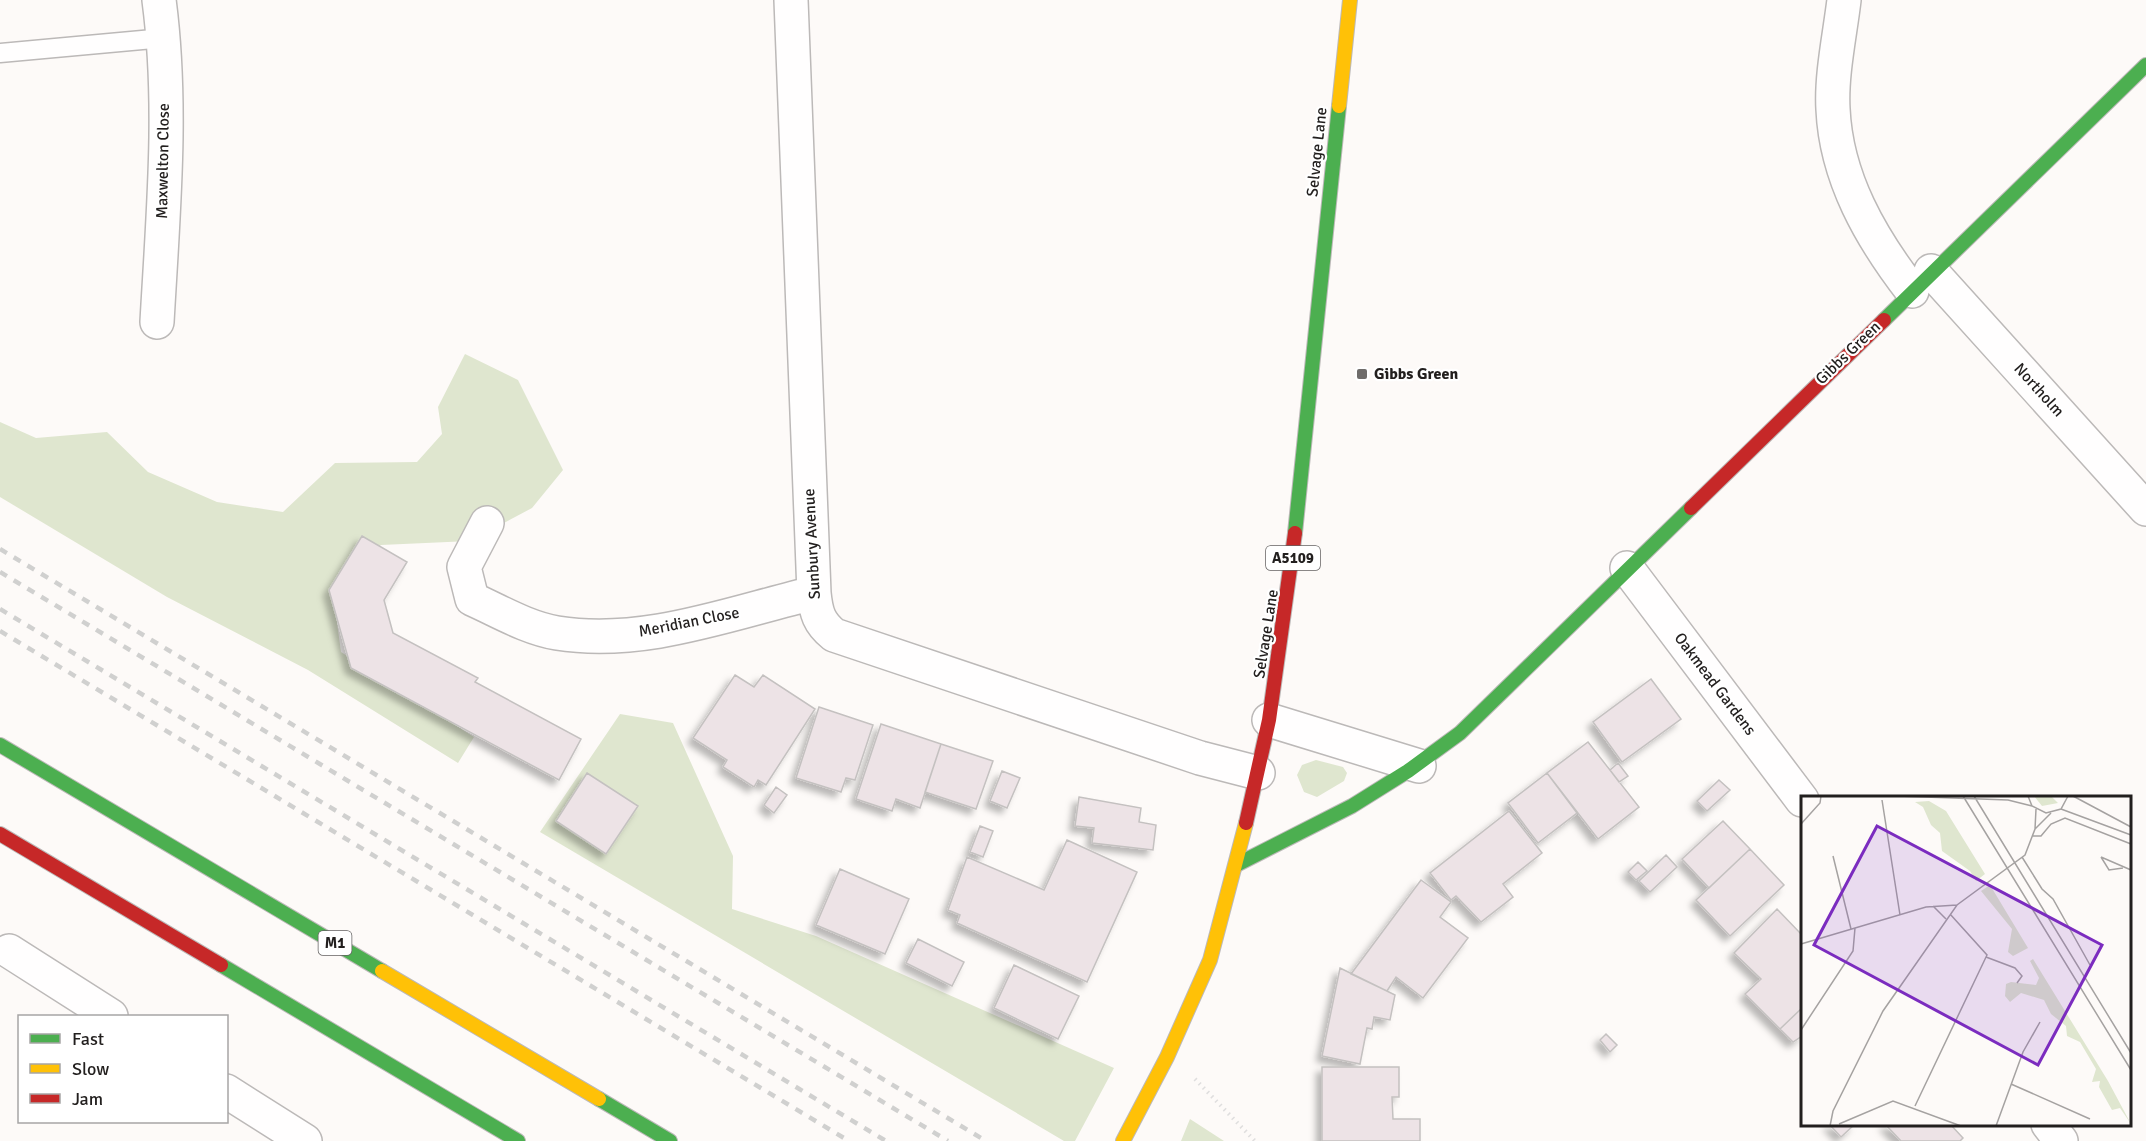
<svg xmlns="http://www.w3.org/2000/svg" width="2146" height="1141" viewBox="0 0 2146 1141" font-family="Signika,sans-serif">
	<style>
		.green { fill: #dfe6cf }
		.building { fill: #ede3e6; stroke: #c4c1c0; stroke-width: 1.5; filter: url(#shadow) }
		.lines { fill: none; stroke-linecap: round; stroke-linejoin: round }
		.lane-casing { stroke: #bcb9b8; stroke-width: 21 }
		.street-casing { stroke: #bcb9b8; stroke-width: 36 }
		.fast-casing { stroke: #bcb9b8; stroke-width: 16 }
		.slow-casing { stroke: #bcb9b8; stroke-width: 16 }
		.jam-casing { stroke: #bcb9b8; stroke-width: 16 }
		.path { stroke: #dfdede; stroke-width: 4; stroke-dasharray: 1.5 4.5; stroke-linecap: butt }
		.lane { stroke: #fffefe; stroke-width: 18 }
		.street { stroke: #fffefe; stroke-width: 33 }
		.fast { stroke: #4caf50; stroke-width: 14 }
		.slow { stroke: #ffc107; stroke-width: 14 }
		.jam { stroke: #c62828; stroke-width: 14 }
		.rail { stroke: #d0d0cf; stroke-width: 4.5; stroke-dasharray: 8 8; stroke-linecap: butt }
		.poi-dot { fill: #6f6c6a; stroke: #fff; stroke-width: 2 }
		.labels { text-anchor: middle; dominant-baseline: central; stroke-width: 4.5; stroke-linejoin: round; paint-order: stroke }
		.shield { fill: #fff; stroke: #646262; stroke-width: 1.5 }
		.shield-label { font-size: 15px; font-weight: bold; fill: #221f1e }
		.street-label { font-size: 16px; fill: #221f1e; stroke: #fff }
		.poi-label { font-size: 16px; font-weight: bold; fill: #221f1e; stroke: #fff; text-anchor: start }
		.inset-road { fill: none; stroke: #a5a2a1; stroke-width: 1.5 }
		.view { fill: #7b2cbf; fill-opacity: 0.15; stroke: #7b2cbf; stroke-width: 3 }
		.inset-edge { fill: none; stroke: #221f1e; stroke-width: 3 }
	</style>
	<defs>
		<filter id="shadow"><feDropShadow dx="-5.5" dy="5.5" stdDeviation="3" flood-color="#0004"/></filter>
	</defs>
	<rect width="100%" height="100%" fill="#fdfaf8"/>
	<!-- green -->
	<path class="green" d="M 465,354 L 518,380 L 563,470 L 532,508 L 470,541 L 381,545 L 332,586 L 341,652 L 474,737 L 458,763 L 308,670 L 167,597 L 0,497 L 0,422 L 36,438 L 107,432 L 148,472 L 217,502 L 283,512 L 335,463 L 417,462 L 442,434 L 438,407 Z
		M 620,714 L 673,723 L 733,856 L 732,909 L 816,936 L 1114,1068 L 1075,1141 L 1064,1141 L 540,832 Z
		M 1316,760 L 1343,767 L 1347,773 L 1344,781 L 1317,797 L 1304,792 L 1297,775 L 1302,765 Z
		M 1190,1119 L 1224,1141 L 1181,1141 Z"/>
	<!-- building -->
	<path class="building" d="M 362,536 L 407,562 L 384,600 L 393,633 L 478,678 L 475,682 L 581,739 L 559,780 L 351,668 L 329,590 Z
		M 735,675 L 754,687 L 763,675 L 815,709 L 766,785 L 758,780 L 754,787 L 723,767 L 727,760 L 693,738 Z
		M 1651,679 L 1681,719 L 1622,762 L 1593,722 Z
		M 819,707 L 873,725 L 855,780 L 846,778 L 841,792 L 796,778 Z
		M 881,724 L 941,744 L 920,808 L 896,799 L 892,811 L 856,799 Z
		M 1588,742 L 1639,807 L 1598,839 L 1547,773 Z
		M 941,744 L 993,761 L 976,809 L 925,792 Z
		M 1618,763 L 1628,776 L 1619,782 L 1610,770 Z
		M 1002,771 L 1020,778 L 1007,808 L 990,801 Z
		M 587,773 L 638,806 L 606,854 L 556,821 Z
		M 1547,773 L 1577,813 L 1538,843 L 1508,803 Z
		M 1719,780 L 1730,790 L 1707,811 L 1697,801 Z
		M 776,787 L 787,795 L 774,813 L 764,805 Z
		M 1079,797 L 1141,808 L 1139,822 L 1156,825 L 1153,850 L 1092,843 L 1094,828 L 1075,826 Z
		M 1509,811 L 1542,853 L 1503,884 L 1513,897 L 1481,922 L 1456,896 L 1451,900 L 1430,873 Z
		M 1723,821 L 1750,849 L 1709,888 L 1682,859 Z
		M 980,826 L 993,831 L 983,857 L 970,852 Z
		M 1067,840 L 1137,872 L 1087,982 L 957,923 L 960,915 L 948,910 L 967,857 L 1044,890 Z
		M 1750,849 L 1784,885 L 1730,936 L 1696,900 Z
		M 1666,855 L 1677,867 L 1650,892 L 1639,881 Z
		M 1638,862 L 1647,871 L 1636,880 L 1628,872 Z
		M 840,869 L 909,899 L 885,954 L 816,925 Z
		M 1421,880 L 1451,902 L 1440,917 L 1468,938 L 1423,998 L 1396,977 L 1387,991 L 1351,974 Z
		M 1777,909 L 1802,935 L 1802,1008 L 1780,1029 L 1745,994 L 1761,979 L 1734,953 Z
		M 918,939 L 964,962 L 952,986 L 906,963 Z
		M 1014,965 L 1079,996 L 1058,1039 L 994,1008 Z
		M 1340,968 L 1395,995 L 1390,1020 L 1374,1017 L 1372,1029 L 1367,1028 L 1360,1064 L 1322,1056 Z
		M 1802,1008 L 1802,1036 L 1793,1042 L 1780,1029 Z
		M 1606,1034 L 1617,1045 L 1610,1052 L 1600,1040 Z
		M 1322,1067 L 1399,1067 L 1399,1097 L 1392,1097 L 1393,1119 L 1420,1119 L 1420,1141 L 1322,1141 Z
		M 1829,1124 L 1855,1124 L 1841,1137 Z
		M 1885,1124 L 1950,1124 L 1963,1138 L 1960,1141 L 1901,1141 Z"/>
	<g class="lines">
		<defs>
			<path id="lane" d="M 0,53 L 164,38"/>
			<path id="street" d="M 791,0 L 814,593 C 816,613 819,623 834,635 L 1200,758 L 1258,773
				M 1844,0 C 1840,34 1831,75 1833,109 C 1836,178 1871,238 1912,291
				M 1931,271 L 2146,509
				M 157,322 C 163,215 173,106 159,0
				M 487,523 L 464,567 L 472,599 C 499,611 527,628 557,633 C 644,647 730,613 814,593
				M 1627,568 L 1802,800
				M 1269,720 L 1419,766
				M 9,951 L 111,1016
				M 226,1091 L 305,1141
				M 2048,1124 L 2061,1141"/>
			<path id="fast" d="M 1884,320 L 2146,65
				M 1295,533 L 1339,106
				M 0,745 L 382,971
				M 1236,865 L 1352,806 L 1408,771 L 1460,733 L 1691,508
				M 221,965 L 518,1141
				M 599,1099 L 670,1141"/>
			<path id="slow" d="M 1339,106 L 1350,0
				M 382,971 L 599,1099
				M 1123,1141 L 1167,1057 L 1210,960 L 1246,823"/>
			<path id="jam" d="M 1691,508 L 1884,320
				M 1246,823 L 1269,720 L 1295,533
				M 0,834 L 221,965"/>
		</defs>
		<!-- lane casing -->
		<use href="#lane" class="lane-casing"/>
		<!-- street casing -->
		<use href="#street" class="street-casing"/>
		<!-- fast casing -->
		<use href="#fast" class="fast-casing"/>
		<!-- slow casing -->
		<use href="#slow" class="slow-casing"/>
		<!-- jam casing -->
		<use href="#jam" class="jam-casing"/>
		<!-- path -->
		<path class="path" d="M 1195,1079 L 1255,1141"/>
		<!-- lane -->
		<use href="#lane" class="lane"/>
		<!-- street -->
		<use href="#street" class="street"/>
		<!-- fast -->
		<use href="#fast" class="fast"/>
		<!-- slow -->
		<use href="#slow" class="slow"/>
		<!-- jam -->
		<use href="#jam" class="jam"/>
		<!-- rail -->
		<path class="rail" d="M 0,549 L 986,1141
			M 0,572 L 948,1141
			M 0,609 L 886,1141
			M 0,631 L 849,1141"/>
	</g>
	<!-- markers -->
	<rect class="poi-dot" x="1356" y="368" width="12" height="12" rx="3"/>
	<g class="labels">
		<!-- shield labels -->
		<g class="shield">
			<rect x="1266" y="546" width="54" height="24" rx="4.5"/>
			<rect x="318.5" y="931" width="33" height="24" rx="4.5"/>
		</g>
		<g class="shield-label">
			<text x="1293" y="558">A5109</text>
			<text x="335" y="943">M1</text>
		</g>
		<!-- street labels -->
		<g class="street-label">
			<text transform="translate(1317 152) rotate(-84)">Selvage Lane</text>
			<text transform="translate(163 161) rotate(-89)">Maxwelton Close</text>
			<text transform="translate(1848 353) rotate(-44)">Gibbs Green</text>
			<text transform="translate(2039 390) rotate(48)">Northolm</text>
			<text transform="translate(812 544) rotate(-93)">Sunbury Avenue</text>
			<text transform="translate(689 622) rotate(-11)">Meridian Close</text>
			<text transform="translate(1266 634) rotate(-81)">Selvage Lane</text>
			<text transform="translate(1715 684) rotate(53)">Oakmead Gardens</text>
		</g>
		<!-- poi labels -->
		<g class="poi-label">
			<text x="1374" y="374">Gibbs Green</text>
		</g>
	</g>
	<!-- overview -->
	<g transform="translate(1801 796)">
		<rect width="330" height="330" fill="#fdfaf8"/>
		<path d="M 233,0 L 250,0 L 257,7 L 241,10 ZM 128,5 L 145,15 L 184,78 L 175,85 L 169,75 L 141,55 L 139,37 L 130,29 L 122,11 L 114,6 ZM 189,89 L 227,152 L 212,160 L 207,156 L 211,133 L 180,95 ZM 232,163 L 307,285 L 330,328 L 319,312 L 311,314 L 298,291 L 299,285 L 291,286 L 295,273 L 279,246 L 266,240 L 265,230 L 250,218 L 243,204 L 220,197 L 209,206 L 204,200 L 205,188 L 210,186 L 235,189 L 238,182 L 229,165 Z" fill="#dfe6cf"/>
		<path class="inset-road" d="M 96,0 L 207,4 L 231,10M 162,0 L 330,274M 173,0 L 330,257M 227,0 L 231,10 L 245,17 L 260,13 L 267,0M 272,0 L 330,31M 81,4 L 99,119M 260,13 L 330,39M 0,28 L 19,7 L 20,0M 234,33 L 250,17M 231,40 L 240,40 L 250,28 L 264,22 L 330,48M 32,60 L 50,133M 221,61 L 241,93 L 252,103 L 289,169M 300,61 L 330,74M 300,61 L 308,74 L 322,72M 132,110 L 145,123M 0,148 L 125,111 L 156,109M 185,161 L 214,172 L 221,180 L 216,187M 0,234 L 52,155 L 54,132M 210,288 L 289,323M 114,310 L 186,159 L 149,118M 38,328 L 92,305 L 160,330M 29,330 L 32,315 L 82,215 L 156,109 L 224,59 L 234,33 L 235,13M 195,330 L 222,256 L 239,226"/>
		<path class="view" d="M 76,30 L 301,149 L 237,269 L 13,149 Z"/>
		<rect width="330" height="330" class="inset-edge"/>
	</g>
	<!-- legend -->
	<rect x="18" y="1015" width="210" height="108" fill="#ffffff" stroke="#a7a5a5" stroke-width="1.5"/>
	<rect x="30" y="1034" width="30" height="9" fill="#4caf50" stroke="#a7a5a5" stroke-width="1.5"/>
	<text x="72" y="1045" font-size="18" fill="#221f1e">Fast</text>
	<rect x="30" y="1064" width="30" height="9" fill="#ffc107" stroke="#a7a5a5" stroke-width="1.5"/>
	<text x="72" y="1075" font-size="18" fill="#221f1e">Slow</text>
	<rect x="30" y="1094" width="30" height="9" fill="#c62828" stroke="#a7a5a5" stroke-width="1.5"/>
	<text x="72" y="1105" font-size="18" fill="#221f1e">Jam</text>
</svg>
